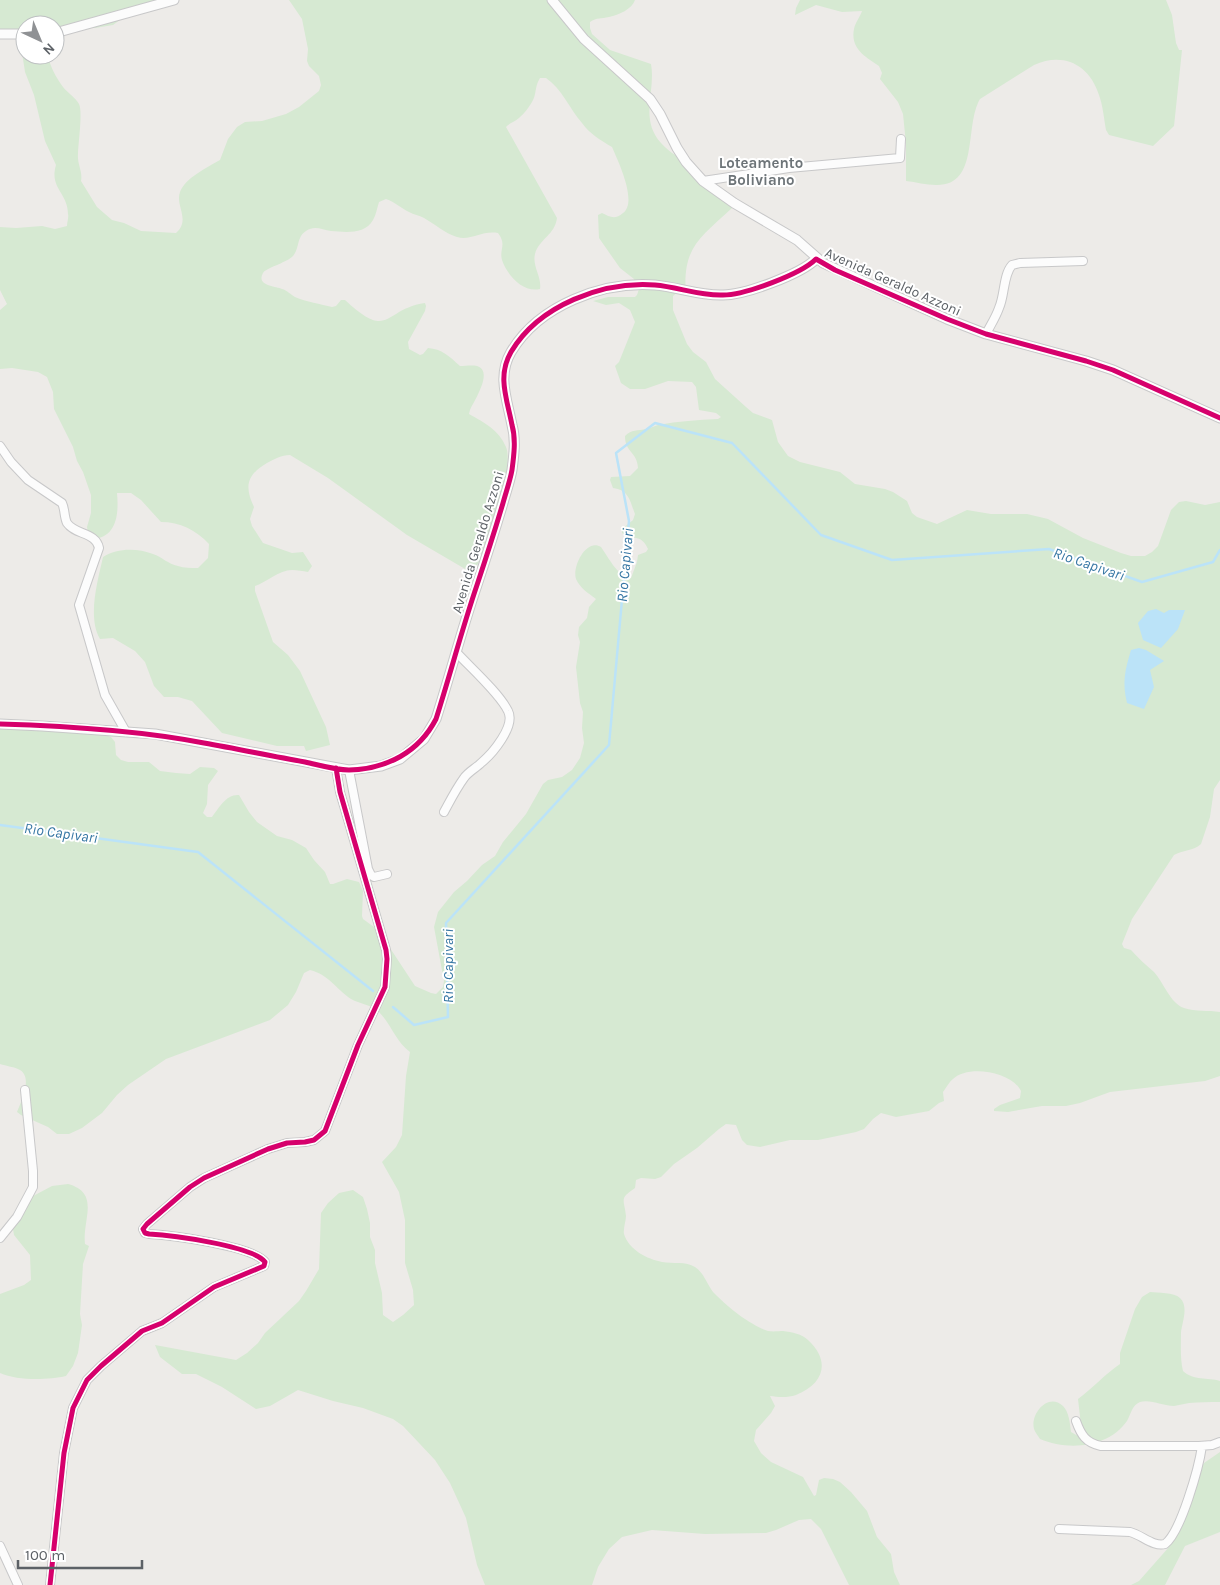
<svg xmlns="http://www.w3.org/2000/svg" width="1220" height="1585" viewBox="0 0 1220 1585" font-family="Karla,sans-serif">
	<style>
		.green { fill: #d6e9d2 }
		.water { fill: #bbe3f8 }
		.lines { fill: none; stroke-linecap: round; stroke-linejoin: round }
		.stream { stroke: #bbe3f8; stroke-width: 2.5 }
		.minor-casing { stroke: #c8c8c9; stroke-width: 10 }
		.tertiary-casing { stroke: #c8c8c9; stroke-width: 11 }
		.minor { stroke: #fcfcfc; stroke-width: 8 }
		.tertiary { stroke: #fcfcfc; stroke-width: 9 }
		.cycleway-casing { stroke: #fff; stroke-width: 8 }
		.cycleway { stroke: #d6006c; stroke-width: 5 }
		.labels { text-anchor: middle; dominant-baseline: central; stroke-width: 4; stroke-linejoin: round; paint-order: stroke }
		.street-label { font-size: 14px; fill: #5c6166; stroke: #fff }
		.neighbourhood-label { font-size: 15px; font-weight: bold; fill: #6d7478; stroke: #fff }
		.water-label { font-size: 15px; font-style: italic; fill: #3777a4; stroke: #fff }
	</style>
	<rect width="100%" height="100%" fill="#edebe8"/>
	<!-- green -->
	<path class="green" d="M 0,0 L 164,0 L 128,14 L 113,25 L 95,28 L 69,27 L 55,28 L 55,25 L 25,25 L 25,35 L 0,29 Z
		M 289,0 L 635,0 C 632,9 619,15 609,17 C 601,19 597,17 590,22 L 590,28 L 592,34 L 610,50 L 651,64 C 656,91 639,119 661,143 C 667,149 671,153 679,157 L 732,208 C 699,239 682,247 686,296 L 678,292 L 673,296 L 673,310 L 687,344 L 693,352 L 706,362 L 715,379 L 746,407 L 753,413 L 772,420 L 778,442 L 788,456 L 800,462 L 840,472 L 855,484 L 885,489 L 893,492 L 907,501 L 912,513 L 917,517 L 937,524 L 967,510 L 991,514 L 1027,514 L 1048,519 L 1083,538 L 1121,553 L 1131,556 L 1145,556 L 1152,552 L 1158,546 L 1171,510 L 1179,502 L 1186,501 L 1205,505 L 1220,502 L 1220,780 L 1214,789 L 1210,817 L 1201,844 C 1194,851 1182,850 1174,855 L 1132,919 L 1122,944 L 1124,948 L 1131,950 C 1138,958 1146,965 1154,972 C 1164,983 1170,1003 1184,1008 C 1196,1012 1208,1010 1220,1012 L 1220,1076 L 1205,1081 L 1110,1092 L 1080,1103 L 1066,1106 L 1042,1106 L 1008,1112 L 994,1111 L 994,1109 L 1000,1105 L 1020,1098 L 1021,1091 C 1012,1072 968,1064 953,1079 C 949,1082 946,1088 943,1092 L 944,1101 L 939,1103 L 929,1111 L 896,1117 L 881,1113 L 873,1119 L 864,1129 L 856,1132 L 818,1140 L 790,1140 L 760,1147 L 747,1145 L 742,1140 L 736,1125 L 726,1124 L 719,1129 L 697,1148 L 674,1164 L 661,1177 L 655,1179 L 641,1178 L 636,1180 L 635,1188 C 619,1199 624,1198 626,1216 C 626,1221 623,1229 624,1234 C 629,1250 647,1259 662,1262 C 673,1264 686,1261 695,1267 C 704,1273 707,1284 713,1292 C 722,1301 734,1312 745,1319 C 751,1323 761,1329 768,1331 C 773,1332 779,1331 783,1331 C 792,1332 802,1334 808,1340 C 831,1361 824,1384 796,1395 C 787,1398 778,1397 770,1396 L 775,1406 L 771,1413 L 756,1430 L 754,1441 L 761,1453 L 771,1462 L 803,1477 L 814,1496 L 816,1495 L 819,1480 L 824,1478 L 833,1479 L 840,1482 L 851,1492 L 867,1511 L 877,1537 L 891,1554 L 894,1572 L 900,1585 L 849,1585 L 821,1529 L 811,1519 L 799,1520 L 776,1530 L 766,1533 L 705,1534 L 652,1530 L 622,1537 L 609,1549 L 598,1567 L 592,1585 L 485,1585 L 477,1565 L 466,1518 L 450,1483 L 435,1460 L 403,1426 L 393,1419 L 363,1408 L 333,1401 L 298,1390 L 270,1406 L 256,1409 L 222,1387 L 196,1374 L 182,1374 L 160,1357 L 155,1345 L 236,1360 L 247,1353 L 258,1343 L 265,1333 L 299,1301 L 306,1291 L 319,1269 L 321,1213 L 328,1203 L 339,1193 L 353,1190 L 363,1197 L 367,1209 L 370,1223 L 370,1237 L 375,1250 L 375,1263 L 382,1293 L 383,1315 L 393,1322 L 403,1315 L 414,1305 L 413,1290 L 405,1263 L 405,1220 L 399,1192 L 382,1162 L 396,1147 L 402,1135 L 406,1076 L 410,1052 C 396,1042 391,1024 379,1012 C 370,1004 360,1004 351,999 C 335,988 329,975 310,970 L 304,973 L 296,992 L 288,1005 L 270,1020 L 166,1059 L 128,1085 L 117,1095 L 102,1113 L 82,1128 L 69,1134 L 57,1134 L 48,1127 L 21,1115 L 17,1112 C 21,1102 33,1078 20,1070 C 15,1067 6,1066 0,1064 L 0,729 L 41,729 L 78,726 L 111,737 L 115,742 L 116,755 L 121,760 L 128,762 L 149,762 L 160,771 L 176,773 L 190,774 L 200,767 L 214,768 L 218,771 L 208,785 L 207,804 L 203,813 L 207,817 L 212,817 C 219,808 226,794 239,795 L 249,812 L 257,822 L 277,836 L 292,840 L 306,848 L 314,860 L 325,872 L 330,884 L 333,884 L 347,879 L 359,882 L 363,891 L 362,916 L 363,919 L 374,927 L 390,948 L 415,986 L 431,993 L 436,994 L 443,987 L 444,981 L 434,927 L 438,912 L 454,892 L 467,881 L 482,865 L 495,856 L 503,842 L 526,814 L 543,784 L 548,780 L 562,777 L 572,770 L 580,758 L 584,743 L 582,728 L 583,712 L 580,703 L 576,667 L 580,642 L 578,635 L 579,627 L 587,618 L 589,607 L 596,599 C 588,593 580,588 576,579 C 572,567 586,538 601,547 C 609,558 617,576 631,578 L 637,562 L 638,555 L 646,552 L 648,549 C 641,533 633,541 622,533 L 622,529 L 633,520 L 635,514 C 630,501 629,490 613,488 L 610,480 L 611,477 L 630,476 L 638,468 C 637,451 625,453 625,436 C 632,429 637,431 647,429 C 651,428 654,426 658,425 C 678,421 698,420 718,419 L 721,417 L 716,413 L 699,410 L 696,387 L 692,382 L 668,381 L 645,389 L 630,389 L 621,383 L 615,366 L 619,362 L 635,322 L 630,310 L 619,303 L 606,305 L 593,301 L 608,297 L 635,297 L 637,295 L 639,289 L 634,279 L 620,268 L 599,238 L 598,215 L 602,213 C 610,217 615,220 623,213 C 638,202 618,161 612,147 C 600,140 590,134 582,123 C 569,108 562,89 546,78 L 540,78 C 534,88 537,94 532,102 C 529,107 524,114 519,118 C 515,122 509,123 506,127 L 557,218 C 555,235 539,239 535,254 C 532,266 542,277 540,289 C 523,293 507,275 502,260 C 499,249 507,245 498,233 C 482,230 471,241 457,237 C 444,233 435,224 424,218 C 419,215 414,215 409,212 C 401,208 395,202 386,199 L 379,202 C 377,208 376,215 373,220 C 365,235 344,232 331,231 C 322,230 315,225 306,231 C 296,237 300,250 292,257 C 285,263 266,268 263,273 C 256,286 275,286 282,289 C 287,290 291,295 295,297 C 306,302 321,304 332,307 L 336,306 L 341,300 L 345,300 C 390,342 383,309 425,303 L 426,306 L 425,311 L 408,342 L 409,349 L 420,355 L 423,354 L 428,348 C 442,349 449,356 460,366 C 465,366 472,365 477,366 C 494,371 474,401 470,410 L 469,414 C 485,423 499,430 506,447 C 515,468 487,556 472,573 L 407,535 L 328,478 L 290,455 C 281,455 275,459 267,463 C 247,475 244,486 254,507 L 250,519 L 252,526 L 263,543 L 292,553 L 303,552 L 312,566 L 308,572 C 303,571 297,570 292,570 C 279,570 267,582 255,586 L 255,591 L 273,642 L 288,655 L 300,671 L 326,727 L 330,745 L 306,751 L 304,746 L 277,746 L 222,733 L 192,701 L 178,697 L 164,697 L 154,686 L 145,662 L 135,651 L 113,638 L 100,639 C 87,617 98,580 103,557 C 117,548 137,548 153,554 C 162,557 168,564 178,566 C 184,568 191,568 198,568 L 208,558 L 209,544 C 196,530 180,522 161,522 L 141,500 L 131,493 L 117,493 C 119,514 117,540 89,539 L 87,527 L 91,513 L 91,495 L 83,472 L 77,461 L 73,447 L 54,409 L 53,392 L 47,377 L 38,372 L 12,368 L 0,369 L 0,310 L 7,304 L 0,290 L 0,227 L 16,228 L 42,226 L 55,229 L 67,226 C 67,222 69,217 68,214 C 68,193 49,188 56,165 L 45,141 L 34,95 L 25,72 L 21,46 L 25,45 L 25,55 L 48,55 C 50,67 56,77 63,87 C 68,93 75,97 79,104 C 83,112 78,144 78,154 C 77,164 83,172 81,181 L 97,207 L 112,220 L 124,223 L 141,231 L 176,233 C 191,220 175,206 180,192 C 185,178 208,167 220,160 L 228,139 L 237,127 L 245,122 L 262,121 L 286,114 L 299,107 L 319,91 L 321,85 L 319,76 L 309,66 L 307,61 L 308,49 L 302,19 Z
		M 800,0 L 1166,0 L 1172,15 L 1176,43 L 1179,50 L 1182,50 L 1174,126 L 1153,146 L 1109,135 L 1106,130 C 1104,119 1103,106 1099,95 C 1089,64 1063,52 1034,65 L 980,99 C 964,126 980,186 936,185 C 926,185 916,182 906,181 L 906,144 L 903,114 L 898,102 L 880,79 L 882,73 L 879,66 C 866,57 850,49 854,29 C 855,23 860,17 862,11 L 842,12 L 816,5 L 795,15 L 796,8 Z
		M 68,1184 C 101,1193 82,1220 85,1244 L 89,1246 L 83,1264 L 80,1314 L 82,1325 L 78,1353 L 73,1366 L 66,1376 C 48,1380 18,1381 0,1373 L 0,1294 L 24,1285 L 31,1280 L 30,1255 L 14,1235 L 13,1229 L 15,1214 L 20,1203 L 52,1186 Z
		M 1150,1292 C 1158,1293 1174,1292 1180,1298 C 1189,1306 1182,1323 1181,1332 C 1181,1344 1180,1359 1183,1371 C 1194,1381 1207,1377 1220,1381 L 1220,1402 C 1210,1402 1199,1402 1189,1403 C 1184,1404 1179,1405 1174,1406 C 1164,1406 1150,1399 1140,1402 C 1132,1405 1131,1414 1127,1421 C 1108,1448 1068,1451 1040,1439 C 1038,1436 1035,1432 1034,1429 C 1030,1414 1048,1392 1063,1406 C 1069,1412 1070,1423 1071,1432 L 1078,1436 L 1082,1434 L 1078,1399 C 1093,1388 1105,1374 1120,1364 L 1120,1353 L 1135,1309 L 1142,1297 Z
		M 1220,1452 L 1220,1532 L 1185,1546 L 1165,1585 L 1131,1585 L 1139,1581 L 1169,1547 L 1198,1473 L 1204,1463 Z"/>
	<!-- water -->
	<path class="water" d="M 1156,609 L 1164,613 L 1169,610 L 1185,610 L 1178,629 L 1161,648 L 1143,640 L 1138,623 L 1148,611 Z
		M 1139,648 L 1146,650 L 1164,661 L 1150,670 L 1154,687 L 1144,709 L 1127,703 C 1122,682 1125,670 1131,650 Z"/>
	<g class="lines">
		<!-- stream -->
		<path class="stream" d="M 0,825 L 198,852 L 373,991
			M 393,1007 L 414,1025 L 448,1017 L 446,923 L 609,745 L 629,521 L 616,453 L 655,423 L 732,443 L 821,535 L 892,560 L 1049,549 L 1142,582 L 1213,562 L 1220,550"/>
		<defs>
			<path id="minor" d="M 703,181 L 789,168 L 900,158 L 901,139
				M 986,334 C 990,326 996,317 999,308 C 1005,295 1003,275 1012,265 L 1020,263 L 1083,261
				M 0,446 L 11,462 L 28,480 L 62,503 C 65,509 64,517 67,523 C 75,535 96,532 99,548 L 79,605 L 105,695 L 126,732
				M 349,770 L 368,869 L 371,875 L 374,877 L 387,874
				M 444,812 C 450,801 456,789 464,778 C 468,772 476,768 481,763 C 492,754 516,726 508,711 C 500,694 471,668 457,653
				M 0,1238 L 17,1217 L 33,1187 L 33,1171 L 25,1090
				M 1076,1421 C 1081,1435 1086,1443 1101,1446 L 1199,1446 L 1212,1445 L 1220,1442
				M 1059,1529 L 1130,1532 C 1142,1535 1153,1547 1165,1544 C 1181,1532 1199,1467 1202,1446
				M 0,1546 L 18,1585
				M 50,1585 L 64,1453 L 73,1408 L 87,1380 L 101,1366 L 142,1331 L 162,1323 L 214,1287 L 264,1266 L 265,1262 C 253,1246 171,1235 149,1234 L 145,1233 L 143,1229 L 147,1224 L 190,1187 L 204,1178 L 268,1149 L 287,1143 L 305,1142 L 314,1140 L 325,1131 L 358,1045 L 385,987 L 387,959 L 386,950 L 340,792 L 336,768"/>
			<path id="tertiary" d="M 552,0 L 584,39 L 650,99 L 660,114 L 677,148 L 686,162 L 703,181 L 734,203 L 797,240 L 823,263 L 947,319 L 986,334 L 1086,361 L 1113,370 L 1220,418
				M 55,33 L 174,0
				M 0,34 L 25,34
				M 0,724 L 42,726 L 155,734 L 349,770 L 381,766 L 400,759 L 424,739 L 436,719 C 450,675 462,629 477,585 C 486,558 495,530 503,503 C 506,492 510,481 512,470 C 514,455 516,439 512,425 C 507,399 497,376 511,352 C 539,305 603,281 655,285 C 678,287 700,296 723,295 C 745,295 801,274 816,259"/>
		</defs>
		<!-- minor casing -->
		<use href="#minor" class="minor-casing"/>
		<!-- tertiary casing -->
		<use href="#tertiary" class="tertiary-casing"/>
		<!-- minor -->
		<use href="#minor" class="minor"/>
		<!-- tertiary -->
		<use href="#tertiary" class="tertiary"/>
		<defs>
			<path id="cycleway" d="M 0,724 C 68,726 137,730 204,743 C 238,749 271,756 305,762 C 319,765 335,770 349,770 C 387,769 419,752 436,719 C 450,675 462,629 477,585 C 486,558 495,530 503,503 C 506,492 510,481 512,470 C 514,455 516,439 512,425 C 507,399 497,376 511,352 C 539,305 603,281 655,285 C 678,287 700,296 723,295 C 745,295 801,274 816,259 L 835,270 L 947,319 L 986,334 L 1086,361 L 1113,370 L 1220,418
				M 50,1585 L 64,1453 L 73,1408 L 87,1380 L 101,1366 L 142,1331 L 162,1323 L 214,1287 L 264,1266 L 265,1262 C 253,1246 171,1235 149,1234 L 145,1233 L 143,1229 L 147,1224 L 190,1187 L 204,1178 L 268,1149 L 287,1143 L 305,1142 L 314,1140 L 325,1131 L 358,1045 L 385,987 L 387,959 L 386,950 L 340,792 L 336,768"/>
		</defs>
		<!-- cycleway casing -->
		<use href="#cycleway" class="cycleway-casing"/>
		<!-- cycleway -->
		<use href="#cycleway" class="cycleway"/>
	</g>
	<g class="labels">
		<!-- street labels -->
		<g class="street-label">
			<text transform="translate(893 282) rotate(24)">Avenida Geraldo Azzoni</text>
			<text transform="translate(478 542) rotate(-73)">Avenida Geraldo Azzoni</text>
		</g>
		<!-- neighbourhood labels -->
		<g class="neighbourhood-label">
			<text x="761" y="163">Loteamento<tspan x="761" dy="17">Boliviano</tspan></text>
		</g>
		<!-- water labels -->
		<g class="water-label">
			<text transform="translate(1089 564) rotate(19)">Rio Capivari</text>
			<text transform="translate(625 565) rotate(-85)">Rio Capivari</text>
			<text transform="translate(61 833) rotate(8)">Rio Capivari</text>
			<text transform="translate(448 966) rotate(-90)">Rio Capivari</text>
		</g>
	</g>
	<!-- north arrow -->
	<g transform="translate(40 40) rotate(136)"><circle r="24" fill="#ffffff" stroke="#bec0c2"/>
	<path d="M0-4L9 19L0 12L-9 19Z" fill="#8f9194"/>
	<text y="-8" font-size="14" font-weight="bold" text-anchor="middle" fill="#5c6166">N</text>
	</g>
	<!-- scale -->
	<path d="M18 1560v8h124v-8" fill="none" stroke="#5c6166" stroke-width="2.5"/>
	<text x="25" y="1560" font-size="15" fill="#5c6166" stroke="#ffffff" stroke-width="4" paint-order="stroke">100 m</text>
</svg>
